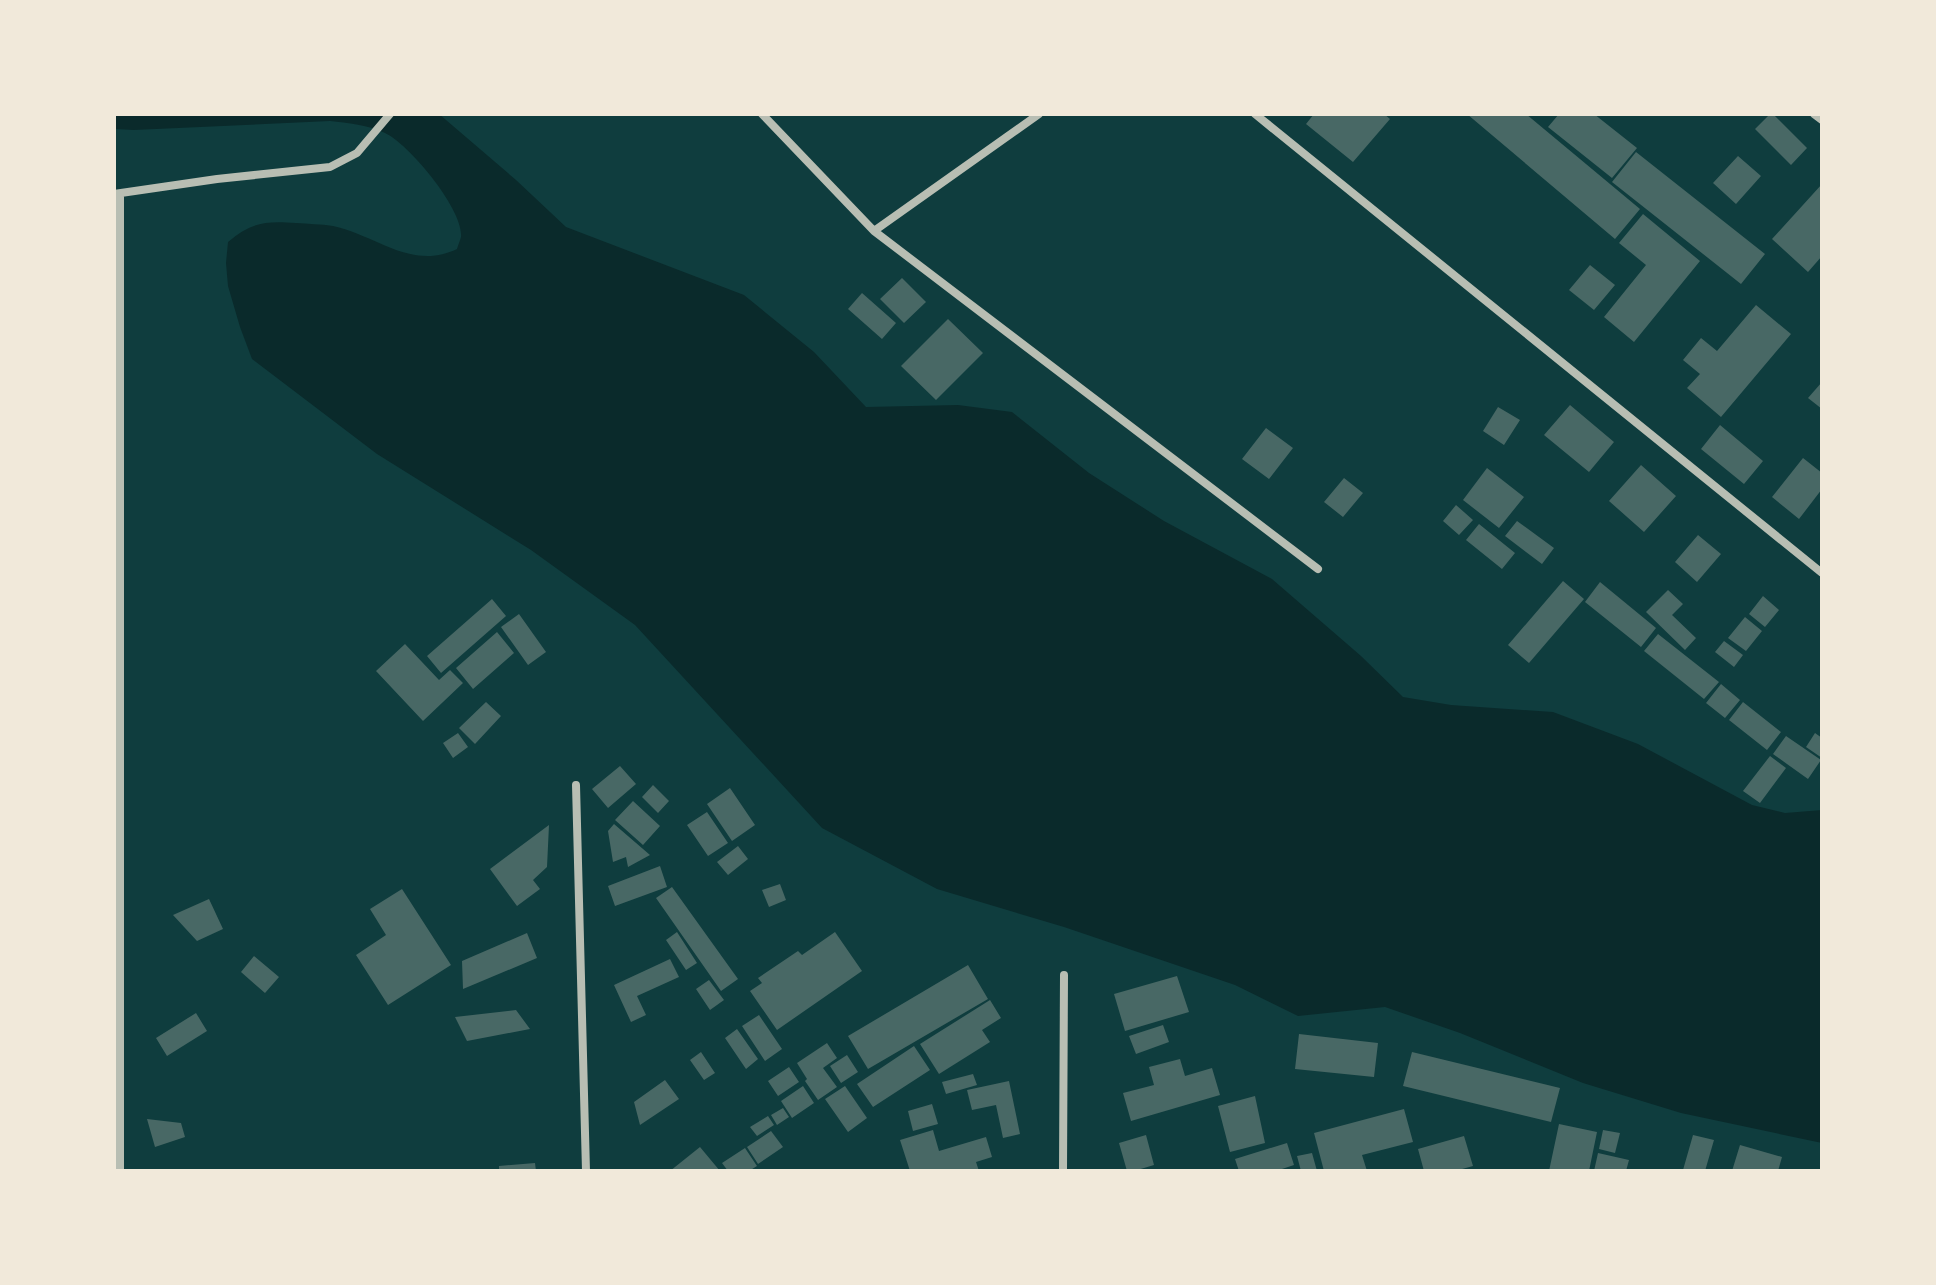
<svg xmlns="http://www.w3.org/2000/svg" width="1936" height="1285" viewBox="0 0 1936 1285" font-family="Rubik,sans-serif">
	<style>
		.water { fill: #0a2a2b }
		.building { fill: #486865 }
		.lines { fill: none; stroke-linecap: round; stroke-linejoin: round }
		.minor { stroke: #b8beb3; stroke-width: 8 }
	</style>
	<rect width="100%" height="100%" fill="#0f3d3e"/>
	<!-- water -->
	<path class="water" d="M 114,114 L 439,114 L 516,180 L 566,227 L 744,295 L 814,352 L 866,407 L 958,405 L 1012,412 L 1089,473 L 1164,521 L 1272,579 L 1361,656 L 1403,697 L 1451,705 L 1553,712 L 1638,744 L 1752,805 L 1785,813 L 1822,810 L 1822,1143 L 1681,1113 L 1583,1083 L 1460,1033 L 1385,1007 L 1298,1016 L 1235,985 L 1064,927 L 937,889 L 822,828 L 635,625 L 531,550 L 377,454 L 252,359 L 240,327 L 228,286 L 226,263 L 228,242 C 252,222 265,221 296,223 C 308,224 321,224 333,226 C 376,235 411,271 457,249 C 458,245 460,241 461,237 C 464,210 409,144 385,133 C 369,125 347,123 330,121 L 134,130 L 114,129 Z"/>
	<!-- building -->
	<path class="building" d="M 1314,114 L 1384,114 L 1390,119 L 1353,162 L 1306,124 Z
		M 1467,114 L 1526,114 L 1640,209 L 1615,239 Z
		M 1559,114 L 1594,114 L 1637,148 L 1612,178 L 1548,127 Z
		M 1770,114 L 1773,114 L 1807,148 L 1791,165 L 1755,129 Z
		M 1636,152 L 1765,254 L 1741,284 L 1612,182 Z
		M 1738,156 L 1761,176 L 1736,204 L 1713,183 Z
		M 1822,184 L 1822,256 L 1808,272 L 1772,239 Z
		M 1643,214 L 1700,261 L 1634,342 L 1604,317 L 1646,265 L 1619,243 Z
		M 1590,265 L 1615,285 L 1594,310 L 1569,290 Z
		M 902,278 L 926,302 L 904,323 L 880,299 Z
		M 862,293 L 896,323 L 882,339 L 848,309 Z
		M 1756,305 L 1791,334 L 1721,417 L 1687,388 L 1700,374 L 1683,360 L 1701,338 L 1717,351 Z
		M 948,319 L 983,353 L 936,400 L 901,366 Z
		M 1822,382 L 1822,409 L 1808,398 Z
		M 1570,405 L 1614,442 L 1589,472 L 1544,435 Z
		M 1498,407 L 1520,420 L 1504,445 L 1483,431 Z
		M 1720,425 L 1763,461 L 1744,484 L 1701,449 Z
		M 1266,428 L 1293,448 L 1269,479 L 1242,459 Z
		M 1803,458 L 1822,473 L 1822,489 L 1799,519 L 1772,497 Z
		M 1641,465 L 1676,496 L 1644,532 L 1609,501 Z
		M 1487,468 L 1524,497 L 1499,528 L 1463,500 Z
		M 1344,478 L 1363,493 L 1343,517 L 1324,502 Z
		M 1456,505 L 1473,520 L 1459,535 L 1443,521 Z
		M 1517,521 L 1554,548 L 1542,564 L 1505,536 Z
		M 1479,524 L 1515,553 L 1502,569 L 1466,540 Z
		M 1698,535 L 1721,554 L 1697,582 L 1675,562 Z
		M 1563,581 L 1584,599 L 1529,663 L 1508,645 Z
		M 1600,582 L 1656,628 L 1641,647 L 1585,602 Z
		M 1668,590 L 1683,604 L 1672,615 L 1696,638 L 1685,650 L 1646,612 Z
		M 1763,596 L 1779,610 L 1765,627 L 1749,614 Z
		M 492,599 L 506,616 L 441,673 L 427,656 Z
		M 519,614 L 546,652 L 528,665 L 501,627 Z
		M 1745,617 L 1762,631 L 1746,651 L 1728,638 Z
		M 497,632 L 514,653 L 473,689 L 456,668 Z
		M 1658,634 L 1719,682 L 1704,699 L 1644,651 Z
		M 1724,641 L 1743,655 L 1734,667 L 1715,652 Z
		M 405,644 L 439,680 L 450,670 L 463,683 L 423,721 L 376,671 Z
		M 1721,684 L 1740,700 L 1725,718 L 1706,703 Z
		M 486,702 L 501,716 L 475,744 L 459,728 Z
		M 1743,702 L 1781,732 L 1767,750 L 1729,720 Z
		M 458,733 L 468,747 L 453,758 L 443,743 Z
		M 1815,733 L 1822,738 L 1822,758 L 1806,747 Z
		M 1786,736 L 1821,760 L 1808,779 L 1773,754 Z
		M 1770,756 L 1786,768 L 1760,803 L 1743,791 Z
		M 620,766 L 636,784 L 608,808 L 592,789 Z
		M 653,785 L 669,801 L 658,813 L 642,797 Z
		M 730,788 L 755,825 L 732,841 L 707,804 Z
		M 633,801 L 660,826 L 643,845 L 615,820 Z
		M 707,812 L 728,843 L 708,856 L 687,825 Z
		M 614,824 L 650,855 L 628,867 L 626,857 L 613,862 L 608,831 Z
		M 549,825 L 547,867 L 533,880 L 540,889 L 517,906 L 490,869 Z
		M 738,846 L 748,859 L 728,875 L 717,862 Z
		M 660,866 L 667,887 L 615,906 L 608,886 Z
		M 780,884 L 786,900 L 769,907 L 762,890 Z
		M 672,887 L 738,979 L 721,991 L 656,898 Z
		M 402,889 L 451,965 L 388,1005 L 356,955 L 386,935 L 370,909 Z
		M 209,899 L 223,929 L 197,941 L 173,915 Z
		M 677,932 L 697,963 L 686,970 L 666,940 Z
		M 835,932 L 862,971 L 777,1030 L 750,991 L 762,983 L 758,978 L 798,951 L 802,955 Z
		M 527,933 L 537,958 L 463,989 L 462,961 Z
		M 254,956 L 279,977 L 265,993 L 241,972 Z
		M 670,959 L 679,977 L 637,996 L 646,1015 L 631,1022 L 614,985 Z
		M 968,965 L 988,999 L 868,1069 L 848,1036 Z
		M 1177,976 L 1189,1012 L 1125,1031 L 1114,994 Z
		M 709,980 L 724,1000 L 710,1010 L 696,989 Z
		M 990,1000 L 1001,1018 L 982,1030 L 990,1042 L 939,1074 L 920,1044 Z
		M 516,1010 L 530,1029 L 467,1041 L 455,1017 Z
		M 196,1013 L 207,1031 L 167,1056 L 156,1038 Z
		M 759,1015 L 782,1049 L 765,1061 L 742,1026 Z
		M 1163,1025 L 1169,1042 L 1136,1054 L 1129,1036 Z
		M 737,1029 L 758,1059 L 746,1069 L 725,1038 Z
		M 1299,1034 L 1378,1043 L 1374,1077 L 1295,1069 Z
		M 827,1043 L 837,1058 L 823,1068 L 837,1087 L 818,1100 L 805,1081 L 807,1079 L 797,1063 Z
		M 914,1046 L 930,1070 L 873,1107 L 857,1084 Z
		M 701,1052 L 715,1073 L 704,1080 L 690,1060 Z
		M 1412,1052 L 1560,1088 L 1551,1122 L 1403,1086 Z
		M 847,1055 L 858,1072 L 841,1083 L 830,1066 Z
		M 1180,1059 L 1185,1076 L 1212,1068 L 1220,1095 L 1131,1121 L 1123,1093 L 1154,1085 L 1149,1067 Z
		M 789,1067 L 799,1082 L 778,1096 L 768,1081 Z
		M 973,1074 L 977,1085 L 946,1094 L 942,1082 Z
		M 665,1080 L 679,1099 L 640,1125 L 634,1102 Z
		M 1009,1081 L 1020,1134 L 1003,1138 L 996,1105 L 972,1110 L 967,1090 Z
		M 803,1086 L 814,1103 L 792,1118 L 781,1101 Z
		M 845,1086 L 867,1118 L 848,1132 L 825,1099 Z
		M 1255,1096 L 1265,1143 L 1230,1152 L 1218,1106 Z
		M 932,1104 L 938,1124 L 913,1131 L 908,1111 Z
		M 783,1108 L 789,1117 L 777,1125 L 771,1115 Z
		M 1404,1109 L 1413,1142 L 1362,1155 L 1367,1171 L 1324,1171 L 1314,1133 Z
		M 768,1116 L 774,1125 L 757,1136 L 750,1127 Z
		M 147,1119 L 181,1123 L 185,1137 L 155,1147 Z
		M 1559,1124 L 1597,1132 L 1589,1171 L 1549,1171 Z
		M 933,1130 L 939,1151 L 986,1137 L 992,1157 L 976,1162 L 979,1171 L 910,1171 L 900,1140 Z
		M 1603,1130 L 1620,1133 L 1615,1153 L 1599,1149 Z
		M 771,1131 L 783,1147 L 758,1164 L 747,1147 Z
		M 1146,1135 L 1154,1165 L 1134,1171 L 1127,1171 L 1119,1143 Z
		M 1693,1135 L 1714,1140 L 1705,1171 L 1683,1170 Z
		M 1464,1136 L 1473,1166 L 1455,1171 L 1424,1171 L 1418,1149 Z
		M 1287,1143 L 1294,1165 L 1276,1171 L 1239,1171 L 1235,1159 Z
		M 1740,1145 L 1782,1157 L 1778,1171 L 1732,1171 Z
		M 700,1147 L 720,1171 L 670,1171 Z
		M 745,1148 L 757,1166 L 749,1171 L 728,1171 L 722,1163 Z
		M 1312,1153 L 1317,1171 L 1301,1171 L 1297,1156 Z
		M 1598,1153 L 1629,1160 L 1626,1171 L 1594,1171 Z
		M 535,1163 L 536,1171 L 499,1171 L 499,1166 Z"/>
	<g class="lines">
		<!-- minor -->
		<path class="minor" d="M 762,114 L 874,231 L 1039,114
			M 1255,114 L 1822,573
			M 1814,114 L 1822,120
			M 114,194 L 217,179 L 330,167 L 357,153 L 390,114
			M 874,231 L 1318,569
			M 576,785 L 586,1171
			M 120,1171 L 120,194
			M 1063,1171 L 1064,975"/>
	</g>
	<!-- border -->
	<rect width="1936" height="1285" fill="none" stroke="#f1e9da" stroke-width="232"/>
</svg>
